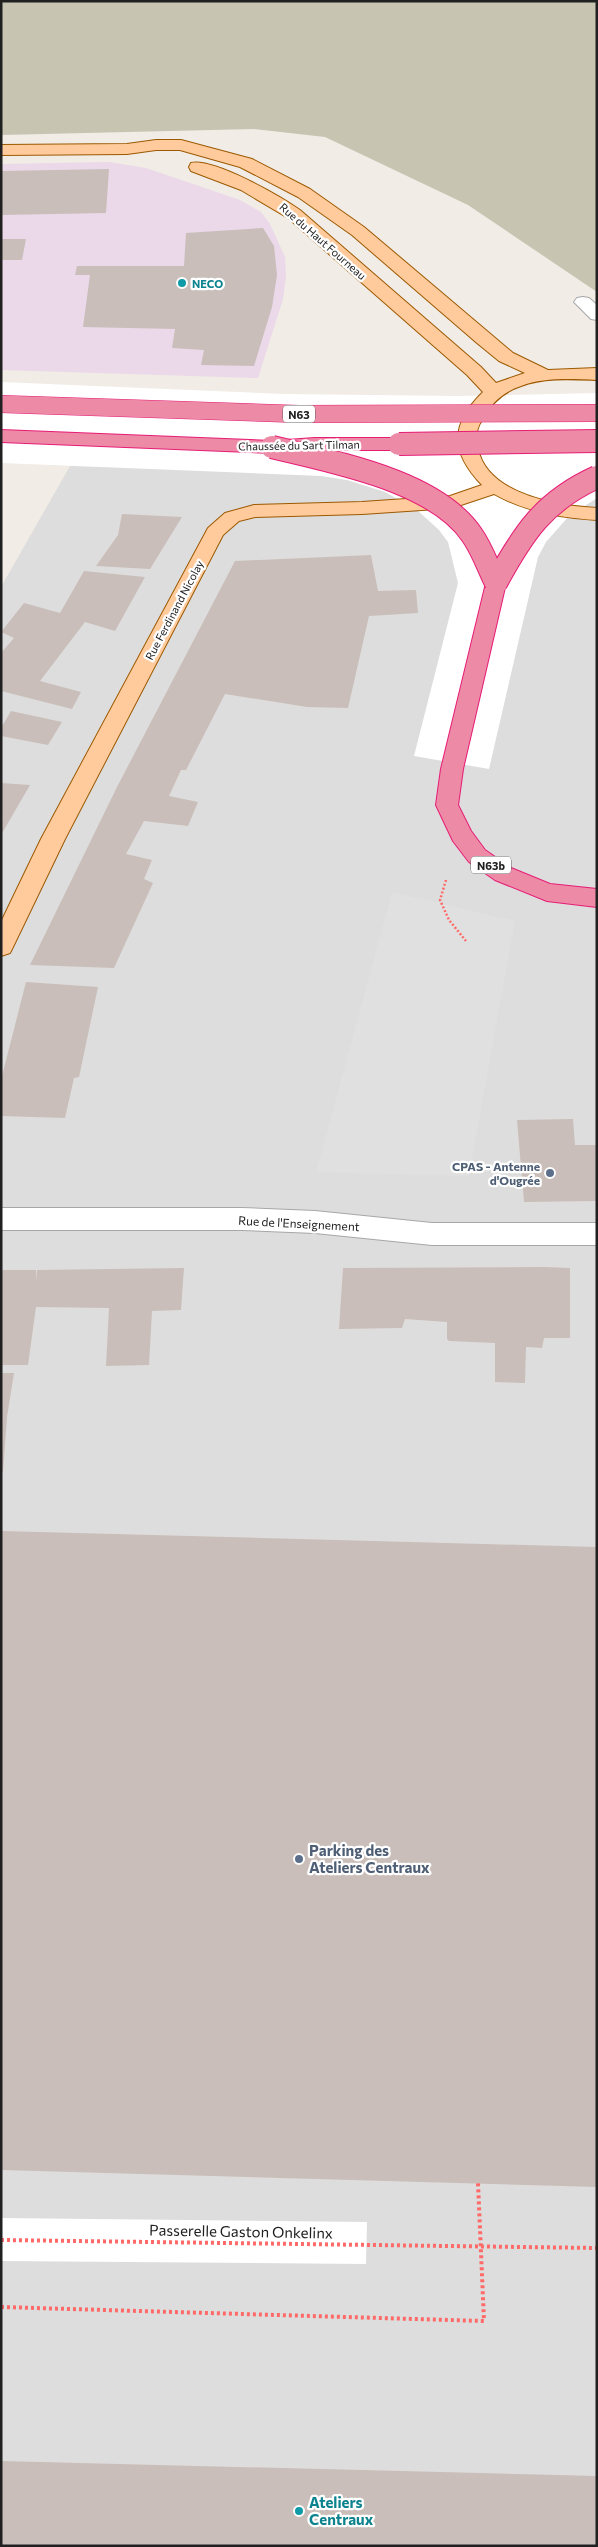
<svg xmlns="http://www.w3.org/2000/svg" width="598" height="2547" viewBox="0 0 598 2547" font-family="Commissioner,sans-serif">
	<style>
		.residential { fill: #dedddd }
		.industrial { fill: #ebd8e9 }
		.construction { fill: #c7c4b1 }
		.parking { fill: #e0e0e0 }
		.pier { fill: #fff }
		.building { fill: #c9beb9 }
		.lines { fill: none; stroke-linecap: round; stroke-linejoin: round }
		.minor-casing { stroke: #a7a7a7; stroke-width: 2 }
		.major-casing { stroke: #9c5900; stroke-width: 2 }
		.highway-casing { stroke: #e61c75; stroke-width: 2 }
		.path-far1 { stroke: #ff6a69; stroke-width: 2.5; stroke-dasharray: 2 2; stroke-linecap: butt }
		.path { stroke: #ff6a69; stroke-width: 4; stroke-dasharray: 3 3; stroke-linecap: butt }
		.minor { fill: #fff; fill-rule: evenodd }
		.major { fill: #ffcb9d; fill-rule: evenodd }
		.highway { fill: #ed8aa6; fill-rule: evenodd }
		.highway-bridge-far1-casing { stroke: #e61c75; stroke-width: 18; stroke-linecap: butt }
		.highway-bridge-casing { stroke: #e61c75; stroke-width: 24; stroke-linecap: butt }
		.highway-bridge-far1 { stroke: #ed8aa6; stroke-width: 17 }
		.highway-bridge { stroke: #ed8aa6; stroke-width: 22 }
		.culture-dot { fill: #0f9aa8; stroke: #fff; stroke-width: 2 }
		.service-dot { fill: #5c6f8a; stroke: #fff; stroke-width: 2 }
		.labels { text-anchor: middle; dominant-baseline: central; stroke-width: 4.5; stroke-linejoin: round; paint-order: stroke }
		.far-street-label { font-size: 11px; fill: #202020; stroke: #fff }
		.far-culture-label { font-size: 11px; font-weight: bold; fill: #0d838f; stroke: #fff; text-anchor: start }
		.shield { fill: #fff; stroke: #636363; stroke-width: 1 }
		.shield-label { font-size: 11px; font-weight: bold; fill: #202020 }
		.service-label { font-size: 12px; font-weight: bold; fill: #4e5e75; stroke: #fff; text-anchor: end }
		.street-label { font-size: 12px; fill: #202020; stroke: #fff }
		.near-service-label { font-size: 15px; font-weight: bold; fill: #4e5e75; stroke: #fff; text-anchor: start }
		.near-street-label { font-size: 15px; fill: #202020; stroke: #fff }
		.near-culture-label { font-size: 15px; font-weight: bold; fill: #0d838f; stroke: #fff; text-anchor: start }
	</style>
	<rect width="100%" height="100%" fill="#f1ece6"/>
	<!-- residential -->
	<path class="residential" d="M 70,466 L 597,477 L 597,2546 L 1,2546 L 1,587 Z"/>
	<!-- industrial -->
	<path class="industrial" d="M 109,162 L 146,168 L 240,200 L 261,212 L 270,224 L 285,257 L 286,276 L 283,299 L 258,378 L 1,370 L 1,164 Z"/>
	<!-- construction -->
	<path class="construction" d="M 1,1 L 597,1 L 597,292 L 468,205 L 325,137 L 254,129 L 1,135 Z"/>
	<!-- parking -->
	<path class="parking" d="M 392,892 L 515,921 L 469,1176 L 316,1172 Z"/>
	<!-- pier -->
	<path class="pier" d="M 1,382 L 285,394 L 458,396 L 597,393 L 597,498 L 569,516 L 546,542 L 538,557 L 489,769 L 414,756 L 458,583 L 448,542 L 439,530 L 417,510 L 385,492 L 347,480 L 321,476 L 1,463 Z
		M 1,2218 L 367,2222 L 366,2264 L 1,2261 Z"/>
	<!-- building -->
	<path class="building" d="M 109,169 L 106,213 L 1,215 L 1,171 Z
		M 263,228 L 274,246 L 277,275 L 272,307 L 254,366 L 201,365 L 204,350 L 172,348 L 175,329 L 83,327 L 90,275 L 75,275 L 77,266 L 184,266 L 186,233 Z
		M 1,239 L 26,239 L 22,260 L 1,260 Z
		M 122,514 L 182,517 L 150,569 L 96,566 L 118,535 Z
		M 371,555 L 378,591 L 416,590 L 418,613 L 369,616 L 348,708 L 307,707 L 225,694 L 186,770 L 181,770 L 169,796 L 198,802 L 188,826 L 144,821 L 126,854 L 152,860 L 144,879 L 153,883 L 114,968 L 30,965 L 117,787 L 235,561 Z
		M 84,571 L 145,577 L 115,631 L 85,622 L 40,681 L 81,692 L 72,709 L 1,691 L 1,653 L 14,638 L 1,632 L 24,603 L 60,613 Z
		M 11,711 L 62,722 L 48,745 L 1,736 L 1,728 Z
		M 1,783 L 30,785 L 1,835 Z
		M 26,982 L 98,987 L 79,1077 L 74,1078 L 65,1118 L 1,1116 L 1,1080 Z
		M 573,1119 L 575,1145 L 597,1145 L 597,1201 L 524,1202 L 517,1120 Z
		M 544,1267 L 570,1268 L 570,1338 L 544,1338 L 542,1348 L 526,1347 L 525,1383 L 495,1382 L 495,1343 L 449,1341 L 447,1339 L 447,1322 L 405,1319 L 402,1328 L 339,1329 L 343,1268 Z
		M 184,1268 L 181,1310 L 152,1311 L 149,1365 L 106,1366 L 109,1308 L 36,1307 L 28,1365 L 1,1365 L 1,1270 L 36,1270 L 37,1281 L 37,1270 Z
		M 1,1373 L 14,1373 L 7,1417 L 3,1472 L 1,1472 Z
		M 1,1531 L 597,1547 L 597,2187 L 1,2170 Z
		M 1,2461 L 597,2476 L 597,2546 L 1,2546 Z"/>
	<g class="lines">
		<defs>
			<path id="minor" d="M 583,297 L 589,298 L 597,305 L 597,320 L 591,319 L 574,302 L 577,298 Z
				M 1,1208 L 242,1208 L 315,1211 L 432,1223 L 597,1223 L 597,1245 L 432,1245 L 315,1233 L 242,1230 L 1,1230 Z"/>
			<path id="major" d="M 156,140 L 181,140 L 252,159 L 310,189 L 364,227 L 513,353 L 548,370 L 597,368 L 597,380 C 572,379 544,377 521,386 C 503,392 491,403 482,420 C 476,429 475,439 478,449 C 488,495 558,506 597,508 L 597,520 C 561,518 526,512 494,494 L 452,508 L 362,514 L 255,517 L 239,521 L 223,535 L 65,839 L 13,947 L 10,953 L 1,956 L 1,922 L 41,839 L 208,528 L 225,513 L 254,505 L 362,502 L 450,496 L 482,485 C 450,452 450,424 483,392 L 467,375 L 288,218 L 241,190 L 191,171 L 189,167 L 191,163 C 214,158 280,196 300,210 L 481,367 L 496,383 L 525,373 L 499,361 L 477,343 L 352,235 L 298,197 L 240,167 L 180,150 L 156,150 L 127,154 L 1,155 L 1,145 L 127,144 Z"/>
			<path id="highway" d="M 1,430 L 272,441 L 315,438 L 399,438 L 406,440 L 409,444 L 406,448 L 399,450 L 315,450 L 272,453 L 1,442 Z
				M 496,576 L 503,578 L 506,583 L 463,769 L 458,805 L 471,831 L 485,850 L 511,868 L 550,884 L 597,889 L 597,907 L 547,901 L 495,880 L 469,862 L 453,841 L 436,805 L 441,769 L 486,583 L 489,578 Z"/>
		</defs>
		<!-- minor casing -->
		<use href="#minor" class="minor-casing"/>
		<!-- major casing -->
		<use href="#major" class="major-casing"/>
		<!-- highway casing -->
		<use href="#highway" class="highway-casing"/>
		<!-- path-far1 -->
		<path class="path-far1" d="M 446,880 L 440,900 L 449,920 L 466,941"/>
		<!-- path -->
		<path class="path" d="M 1,2240 L 597,2248
			M 1,2307 L 484,2321 L 478,2183"/>
		<!-- minor -->
		<use href="#minor" class="minor"/>
		<!-- major -->
		<use href="#major" class="major"/>
		<!-- highway -->
		<use href="#highway" class="highway"/>
		<defs>
			<path id="highway-bridge-far1" d="M 1,404 L 299,414 L 597,413"/>
			<path id="highway-bridge" d="M 399,444 L 597,441
				M 272,447 C 332,462 435,480 472,535 C 482,549 488,567 496,583
				M 496,583 C 523,533 544,501 597,477"/>
		</defs>
		<!-- highway-bridge-far1 casing -->
		<use href="#highway-bridge-far1" class="highway-bridge-far1-casing"/>
		<!-- highway-bridge casing -->
		<use href="#highway-bridge" class="highway-bridge-casing"/>
		<!-- highway-bridge-far1 -->
		<use href="#highway-bridge-far1" class="highway-bridge-far1"/>
		<!-- highway-bridge -->
		<use href="#highway-bridge" class="highway-bridge"/>
	</g>
	<!-- markers -->
	<g class="culture-dot">
		<circle cx="182" cy="283" r="5"/>
		<circle cx="299" cy="2511" r="5"/>
	</g>
	<g class="service-dot">
		<circle cx="550" cy="1173" r="5"/>
		<circle cx="299" cy="1859" r="5"/>
	</g>
	<g class="labels">
		<!-- far-street labels -->
		<g class="far-street-label">
			<text transform="translate(323 241) rotate(41)">Rue du Haut Fourneau</text>
			<text transform="translate(299 445) rotate(-1)">Chaussée du Sart Tilman</text>
			<text transform="translate(174 610) rotate(-62)">Rue Ferdinand Nicolay</text>
		</g>
		<!-- far-culture labels -->
		<g class="far-culture-label">
			<text x="192" y="283">NECO</text>
		</g>
		<!-- shield labels -->
		<g class="shield">
			<rect x="283" y="405.5" width="32" height="17" rx="4"/>
			<rect x="471" y="856.5" width="40" height="17" rx="4"/>
		</g>
		<g class="shield-label">
			<text x="299" y="414">N63</text>
			<text x="491" y="865">N63b</text>
		</g>
		<!-- service labels -->
		<g class="service-label">
			<text x="540" y="1166">CPAS - Antenne<tspan x="540" dy="14">d'Ougrée</tspan></text>
		</g>
		<!-- street labels -->
		<g class="street-label">
			<text transform="translate(299 1223) rotate(3)">Rue de l'Enseignement</text>
		</g>
		<!-- near-service labels -->
		<g class="near-service-label">
			<text x="309" y="1850">Parking des<tspan x="309" dy="17">Ateliers Centraux</tspan></text>
		</g>
		<!-- near-street labels -->
		<g class="near-street-label">
			<text transform="translate(241 2231) rotate(1)">Passerelle Gaston Onkelinx</text>
		</g>
		<!-- near-culture labels -->
		<g class="near-culture-label">
			<text x="309" y="2502">Ateliers<tspan x="309" dy="17">Centraux</tspan></text>
		</g>
	</g>
	<!-- border -->
	<rect width="598" height="2547" fill="none" stroke="#202020" stroke-width="5"/>
</svg>
